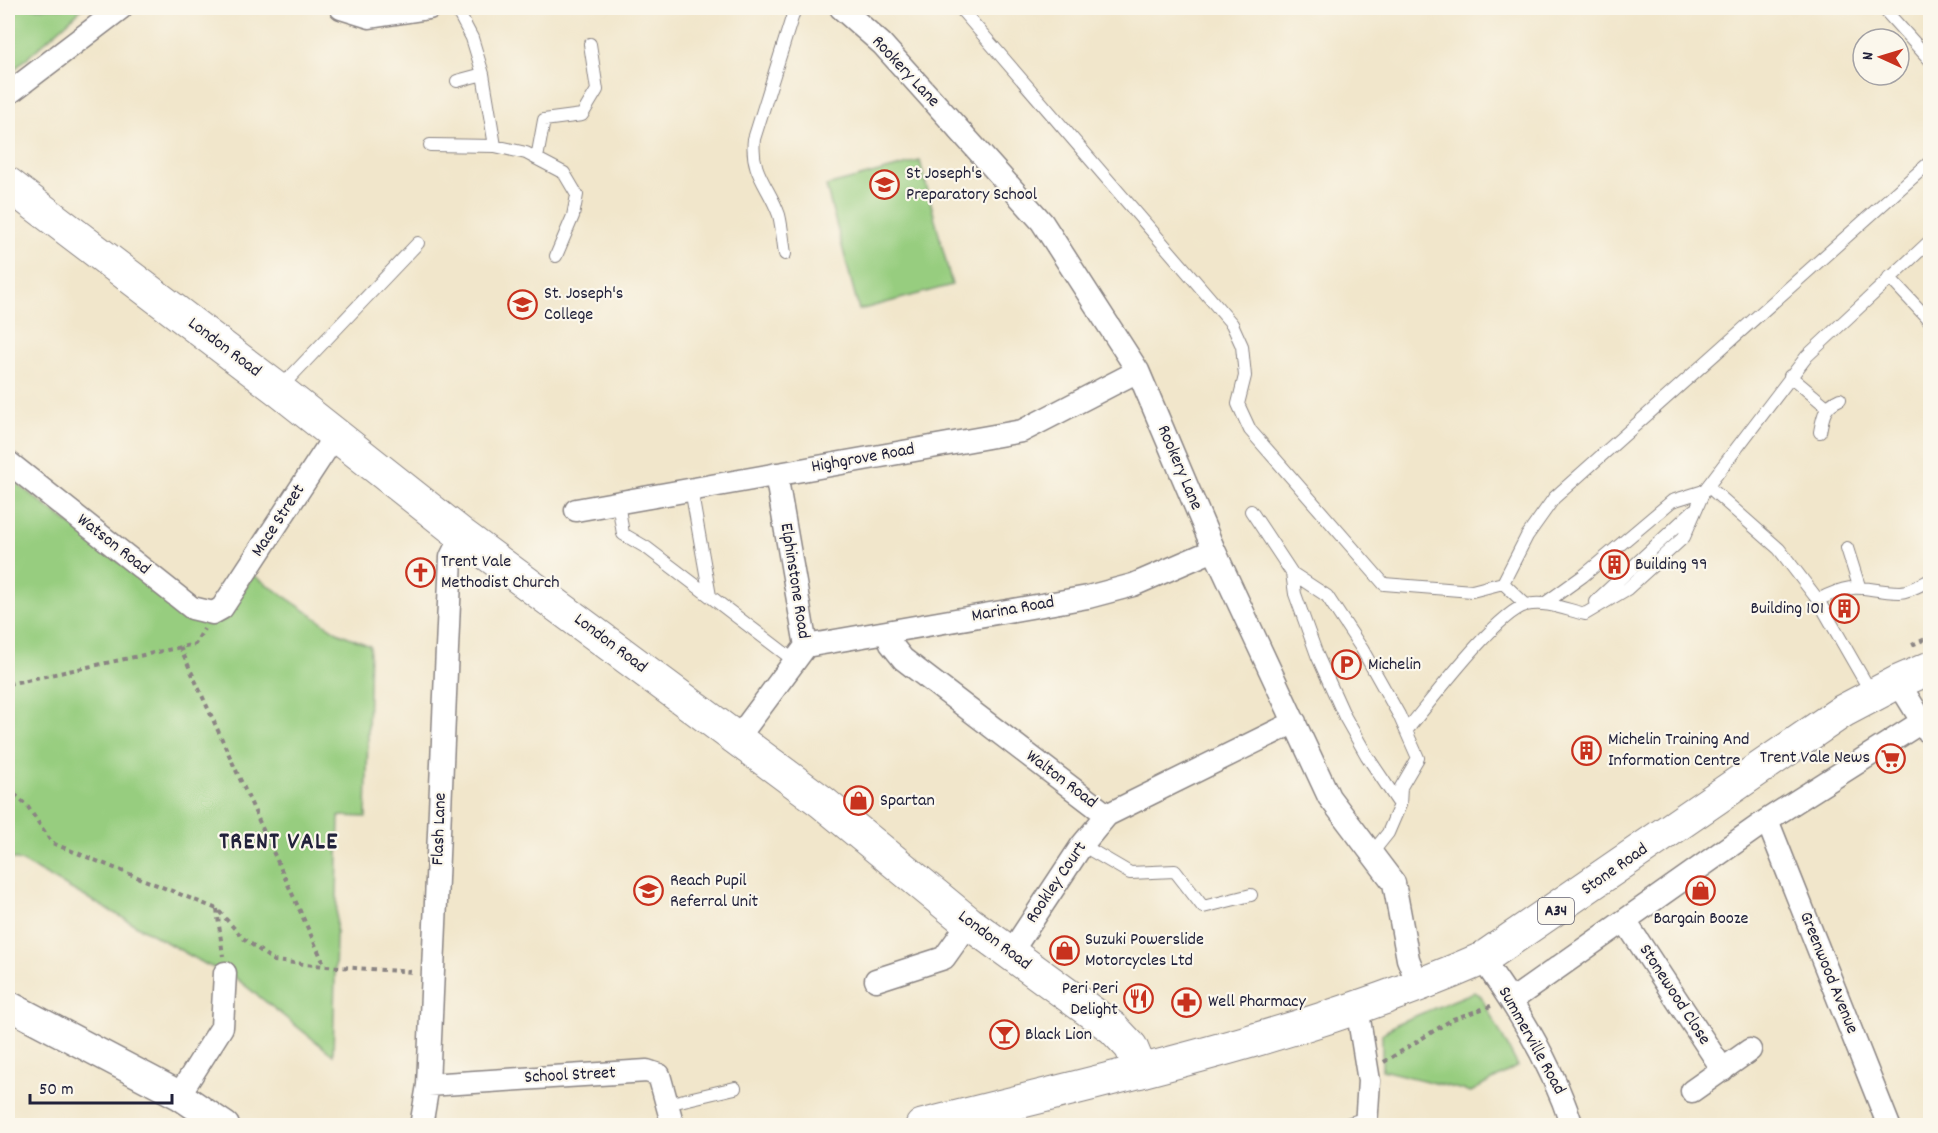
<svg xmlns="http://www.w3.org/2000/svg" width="1938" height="1133" viewBox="0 0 1938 1133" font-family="Dekko,sans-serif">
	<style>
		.green { fill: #97cd7f; stroke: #5c785d; stroke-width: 1.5 }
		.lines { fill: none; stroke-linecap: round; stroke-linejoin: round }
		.service-casing { stroke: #8a8483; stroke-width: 14 }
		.minor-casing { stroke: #8a8483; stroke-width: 25 }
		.tertiary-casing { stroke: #8a8483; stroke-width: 31 }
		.secondary-casing { stroke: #8a8483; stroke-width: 35 }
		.trunk-casing { stroke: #8a8483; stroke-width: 35 }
		.path { stroke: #8a8483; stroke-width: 4; stroke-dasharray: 4.5 4.5; stroke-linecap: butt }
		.service { stroke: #fff; stroke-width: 12 }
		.minor { stroke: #fff; stroke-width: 22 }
		.tertiary { stroke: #fff; stroke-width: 28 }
		.secondary { stroke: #fff; stroke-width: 33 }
		.trunk { stroke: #fff; stroke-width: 33 }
		.labels { text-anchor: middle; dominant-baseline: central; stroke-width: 4.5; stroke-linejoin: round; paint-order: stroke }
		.shield { fill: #fbf7ec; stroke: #636270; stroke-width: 1.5 }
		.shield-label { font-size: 16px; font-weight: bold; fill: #22223b }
		.street-label { font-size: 18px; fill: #22223b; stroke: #fbf7ec }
		.poi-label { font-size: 18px; fill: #22223b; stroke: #fbf7ec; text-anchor: start }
		.district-label { font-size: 24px; font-weight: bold; letter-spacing: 1.5px; fill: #22223b; stroke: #fbf7ec }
	</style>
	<rect width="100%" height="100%" fill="#fbf7ec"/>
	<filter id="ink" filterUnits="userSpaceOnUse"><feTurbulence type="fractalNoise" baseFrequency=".0167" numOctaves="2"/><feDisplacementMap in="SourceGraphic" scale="12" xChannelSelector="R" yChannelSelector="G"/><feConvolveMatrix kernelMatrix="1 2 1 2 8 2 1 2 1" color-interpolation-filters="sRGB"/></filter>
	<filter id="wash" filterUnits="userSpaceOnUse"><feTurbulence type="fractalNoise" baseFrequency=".008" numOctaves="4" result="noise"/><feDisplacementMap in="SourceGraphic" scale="24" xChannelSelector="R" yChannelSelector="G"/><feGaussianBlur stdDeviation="1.35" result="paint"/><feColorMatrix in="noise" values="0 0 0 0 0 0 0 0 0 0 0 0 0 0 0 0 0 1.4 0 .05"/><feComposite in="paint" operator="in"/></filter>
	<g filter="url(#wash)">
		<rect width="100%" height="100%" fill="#f1e6cb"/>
		<!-- green -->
		<path class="green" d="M 8,8 L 83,8 L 8,75 Z
			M 920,161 L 952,285 L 859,310 L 826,186 Z
			M 8,477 L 197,621 L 208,625 L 226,619 L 253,575 L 337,632 L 370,646 L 366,817 L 339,816 L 333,1055 L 233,976 L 207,965 L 23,862 L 8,857 Z
			M 1474,992 L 1480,995 L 1518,1066 L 1471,1092 L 1382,1070 L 1382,1034 L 1398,1023 Z"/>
	</g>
	<g filter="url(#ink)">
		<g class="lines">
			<defs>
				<path id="service" d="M 456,8 L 472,38 L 483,74 L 495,146
					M 960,8 L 1232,324 L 1242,346 L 1245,376 L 1238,404 L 1250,430 L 1384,584 L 1472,591 L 1503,583 L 1526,605
					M 1883,8 L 1930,60
					M 457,81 L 483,74
					M 430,145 L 495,146 L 526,153 L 564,173 L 577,195 L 573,216 L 556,256
					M 537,158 L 544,120 L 582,115 L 597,90 L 590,44
					M 785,254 C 783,241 782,227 779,215 C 769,186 750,173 754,139 L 795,8
					M 1889,277 L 1930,321
					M 1790,376 L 1827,407
					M 279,389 L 418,243
					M 1820,432 C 1823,416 1824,406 1840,399
					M 1709,487 L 1779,549 L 1818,600 L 1872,694
					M 691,489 L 710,596
					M 618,502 L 623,534 L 647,548 L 796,662
					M 1251,511 L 1292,573 L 1295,594 L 1317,655 L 1345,717 L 1367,756 L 1400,805
					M 1847,548 L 1859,586
					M 1292,573 L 1327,596 L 1362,649 L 1399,715 L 1418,758 L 1401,787 L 1400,805 L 1388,833 L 1372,853
					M 1503,583 L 1527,536 L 1554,498 L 1930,162
					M 1818,600 C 1858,579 1861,591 1900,592 C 1909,592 1922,584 1930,580
					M 1595,602 L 1694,510
					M 1544,604 L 1583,576 L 1672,501 L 1704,491
					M 1406,731 C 1428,705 1497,612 1526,605 C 1545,600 1567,610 1585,614 L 1627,589 L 1684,537 L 1704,491 L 1807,356 L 1930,241
					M 1082,845 L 1130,873 L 1175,871 L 1203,907 L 1251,895
					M 667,1104 L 735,1088
					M 1341,1126 L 1366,1118"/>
				<path id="minor" d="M 341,8 L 370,17 L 429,8
					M 841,8 L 882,44 L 1042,222 L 1138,371 L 1214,550 L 1329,797 L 1394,883 L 1408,959 L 1419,987
					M 8,94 L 121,8
					M 8,462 L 192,608 L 213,613 L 222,608 L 336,434
					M 576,510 L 1022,431 L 1138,371
					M 888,632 L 891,644 L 903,659 L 1107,815 L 1295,722
					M 806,646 L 1088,597 L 1133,585 L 1214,550
					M 1898,682 L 1930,734
					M 737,739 L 806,646 L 776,474
					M 1767,820 L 1889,1126
					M 1625,921 L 1723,1070
					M 1010,954 L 1082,845 L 1107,815
					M 1482,959 C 1518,1008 1553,1068 1572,1126
					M 876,980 L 944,958 L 969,923
					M 1512,1000 L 1767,820 L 1923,721
					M 1357,1007 L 1369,1081 L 1366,1126
					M 428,1085 L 647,1071 L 659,1075 L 673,1126
					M 1692,1091 L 1750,1050
					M 179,1095 L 222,1027 L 225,973
					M 421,1126 L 428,1085 L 451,557 L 462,535"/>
				<path id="tertiary" d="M 8,1005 L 179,1095 L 225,1126"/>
				<path id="secondary" d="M 8,184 L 279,390 L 462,535 L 822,802 L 969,923 L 1113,1028 L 1131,1047 L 1141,1071"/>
				<path id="trunk" d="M 922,1126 C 1111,1078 1304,1037 1482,959 L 1843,711 L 1898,682 L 1930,668"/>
			</defs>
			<!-- service casing -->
			<use href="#service" class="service-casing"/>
			<!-- minor casing -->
			<use href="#minor" class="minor-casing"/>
			<!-- tertiary casing -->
			<use href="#tertiary" class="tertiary-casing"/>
			<!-- secondary casing -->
			<use href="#secondary" class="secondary-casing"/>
			<!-- trunk casing -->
			<use href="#trunk" class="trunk-casing"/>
			<!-- path -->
			<path class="path" d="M 1912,645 L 1930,637
				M 180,647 L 325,966 L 415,972
				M 8,684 L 195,644 L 204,629
				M 8,788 L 28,807 L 52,843 L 217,909 L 243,938 L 274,961 L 325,966
				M 217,909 L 223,956
				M 1384,1062 L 1453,1019 L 1491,1006"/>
			<!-- service -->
			<use href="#service" class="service"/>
			<!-- minor -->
			<use href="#minor" class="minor"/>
			<!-- tertiary -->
			<use href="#tertiary" class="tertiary"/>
			<!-- secondary -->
			<use href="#secondary" class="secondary"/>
			<!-- trunk -->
			<use href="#trunk" class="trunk"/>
		</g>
	</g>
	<!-- icons -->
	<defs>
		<symbol id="school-ring" viewBox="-11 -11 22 22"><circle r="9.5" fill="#fbf7ec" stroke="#c8321e" stroke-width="1.5"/><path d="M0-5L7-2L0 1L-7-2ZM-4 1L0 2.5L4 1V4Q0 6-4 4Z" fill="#c8321e"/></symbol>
		<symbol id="building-ring" viewBox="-11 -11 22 22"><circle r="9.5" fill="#fbf7ec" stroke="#c8321e" stroke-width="1.5"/><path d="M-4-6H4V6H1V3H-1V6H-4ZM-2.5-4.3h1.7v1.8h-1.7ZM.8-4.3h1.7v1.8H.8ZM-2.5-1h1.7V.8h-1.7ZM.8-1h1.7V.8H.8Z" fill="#c8321e"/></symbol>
		<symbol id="church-ring" viewBox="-11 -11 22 22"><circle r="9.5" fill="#fbf7ec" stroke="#c8321e" stroke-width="1.5"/><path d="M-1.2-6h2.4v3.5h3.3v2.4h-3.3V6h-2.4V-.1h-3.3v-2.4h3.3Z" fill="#c8321e"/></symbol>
		<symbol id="parking-ring" viewBox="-11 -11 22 22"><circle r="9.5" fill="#fbf7ec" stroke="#c8321e" stroke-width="1.5"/><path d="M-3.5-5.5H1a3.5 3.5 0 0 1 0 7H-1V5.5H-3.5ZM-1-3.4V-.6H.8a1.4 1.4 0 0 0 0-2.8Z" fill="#c8321e"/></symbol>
		<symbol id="supermarket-ring" viewBox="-11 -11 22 22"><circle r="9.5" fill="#fbf7ec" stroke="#c8321e" stroke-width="1.5"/><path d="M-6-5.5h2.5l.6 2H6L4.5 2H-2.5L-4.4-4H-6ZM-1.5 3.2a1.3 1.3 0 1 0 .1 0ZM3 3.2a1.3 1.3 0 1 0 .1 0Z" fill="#c8321e"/></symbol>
		<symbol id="shop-ring" viewBox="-11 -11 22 22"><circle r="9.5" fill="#fbf7ec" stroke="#c8321e" stroke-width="1.5"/><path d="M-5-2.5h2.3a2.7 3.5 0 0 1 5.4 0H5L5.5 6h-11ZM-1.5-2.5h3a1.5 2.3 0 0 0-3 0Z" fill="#c8321e"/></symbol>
		<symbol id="restaurant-ring" viewBox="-11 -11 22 22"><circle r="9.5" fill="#fbf7ec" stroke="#c8321e" stroke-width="1.5"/><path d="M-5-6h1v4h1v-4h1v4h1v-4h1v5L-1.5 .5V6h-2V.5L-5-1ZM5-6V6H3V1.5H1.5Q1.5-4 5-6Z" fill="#c8321e"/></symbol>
		<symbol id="pharmacy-ring" viewBox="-11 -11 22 22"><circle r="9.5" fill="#fbf7ec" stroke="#c8321e" stroke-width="1.5"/><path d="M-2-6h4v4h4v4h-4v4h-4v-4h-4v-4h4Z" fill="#c8321e"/></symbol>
		<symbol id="bar-ring" viewBox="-11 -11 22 22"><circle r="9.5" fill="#fbf7ec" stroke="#c8321e" stroke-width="1.5"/><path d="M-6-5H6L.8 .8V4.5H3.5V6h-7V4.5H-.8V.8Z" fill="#c8321e"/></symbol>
	</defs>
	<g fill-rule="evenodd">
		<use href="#school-ring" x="868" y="168" width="33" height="33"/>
		<use href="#school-ring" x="506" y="288" width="33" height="33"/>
		<use href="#building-ring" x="1598" y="548" width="33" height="33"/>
		<use href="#church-ring" x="404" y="556" width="33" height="33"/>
		<use href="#building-ring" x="1828" y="592" width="33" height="33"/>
		<use href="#parking-ring" x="1330" y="648" width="33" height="33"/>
		<use href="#building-ring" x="1570" y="734" width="33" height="33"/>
		<use href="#supermarket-ring" x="1874" y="742" width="33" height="33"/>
		<use href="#shop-ring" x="842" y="784" width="33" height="33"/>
		<use href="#shop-ring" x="1684" y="874" width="33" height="33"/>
		<use href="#school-ring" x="632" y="874" width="33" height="33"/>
		<use href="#shop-ring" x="1048" y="934" width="33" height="33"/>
		<use href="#restaurant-ring" x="1122" y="982" width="33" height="33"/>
		<use href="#pharmacy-ring" x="1170" y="986" width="33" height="33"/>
		<use href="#bar-ring" x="988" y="1018" width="33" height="33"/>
	</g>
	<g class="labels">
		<!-- shield labels -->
		<rect class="shield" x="1538" y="898" width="36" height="26" rx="4.5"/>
		<g class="shield-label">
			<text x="1556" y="911">A34</text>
		</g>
		<!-- street labels -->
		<g class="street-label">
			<text transform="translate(905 72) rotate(47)">Rookery Lane</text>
			<text transform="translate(224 348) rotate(37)">London Road</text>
			<text transform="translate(863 459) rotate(-10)">Highgrove Road</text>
			<text transform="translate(1179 468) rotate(67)">Rookery Lane</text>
			<text transform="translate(279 521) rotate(-57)">Mace Street</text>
			<text transform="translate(113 545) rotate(38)">Watson Road</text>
			<text transform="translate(794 581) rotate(81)">Elphinstone Road</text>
			<text transform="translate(1013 610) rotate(-10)">Marina Road</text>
			<text transform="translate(610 644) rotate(37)">London Road</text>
			<text transform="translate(1061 780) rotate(37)">Walton Road</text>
			<text transform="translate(440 829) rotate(-88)">Flash Lane</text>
			<text transform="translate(1615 870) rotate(-35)">Stone Road</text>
			<text transform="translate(1057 883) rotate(-56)">Rookley Court</text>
			<text transform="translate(994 941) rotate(37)">London Road</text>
			<text transform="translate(1828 973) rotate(68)">Greenwood Avenue</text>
			<text transform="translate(1674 995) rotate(57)">Stonewood Close</text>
			<text transform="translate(1531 1041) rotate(61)">Summerville Road</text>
			<text transform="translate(570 1076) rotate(-3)">School Street</text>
		</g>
		<!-- poi labels -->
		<g class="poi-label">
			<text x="906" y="174">St Joseph's<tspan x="906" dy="21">Preparatory School</tspan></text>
			<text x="544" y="294">St. Joseph's<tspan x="544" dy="21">College</tspan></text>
			<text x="441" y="562">Trent Vale<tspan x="441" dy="21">Methodist Church</tspan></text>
			<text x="1635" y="565">Building 99</text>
			<text x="1824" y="609" text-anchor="end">Building 101</text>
			<text x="1368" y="665">Michelin</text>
			<text x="1608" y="740">Michelin Training And<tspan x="1608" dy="21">Information Centre</tspan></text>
			<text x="1870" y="758" text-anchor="end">Trent Vale News</text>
			<text x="880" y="801">Spartan</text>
			<text x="670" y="881">Reach Pupil<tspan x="670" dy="21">Referral Unit</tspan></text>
			<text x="1701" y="919" text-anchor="middle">Bargain Booze</text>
			<text x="1085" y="940">Suzuki Powerslide<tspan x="1085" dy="21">Motorcycles Ltd</tspan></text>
			<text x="1118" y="989" text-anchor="end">Peri Peri<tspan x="1118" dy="21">Delight</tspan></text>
			<text x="1208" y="1002">Well Pharmacy</text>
			<text x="1025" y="1035">Black Lion</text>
		</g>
		<!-- district labels -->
		<g class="district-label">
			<text x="279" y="843">TRENT VALE</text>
		</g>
	</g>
	<!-- margin -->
	<rect width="1938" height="1133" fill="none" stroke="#fbf7ec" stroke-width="30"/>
	<!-- north arrow -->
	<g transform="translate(1881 57) rotate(274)"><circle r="28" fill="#fbf7ec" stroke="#a4a2a5" stroke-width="1.5"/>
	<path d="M0-4.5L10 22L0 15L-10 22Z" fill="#c8321e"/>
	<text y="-9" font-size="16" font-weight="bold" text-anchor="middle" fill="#22223b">N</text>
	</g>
	<!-- scale -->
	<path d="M30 1094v9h142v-9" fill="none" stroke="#22223b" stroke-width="3"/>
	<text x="39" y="1094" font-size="18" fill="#22223b" stroke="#fbf7ec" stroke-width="4.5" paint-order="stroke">50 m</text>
</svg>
